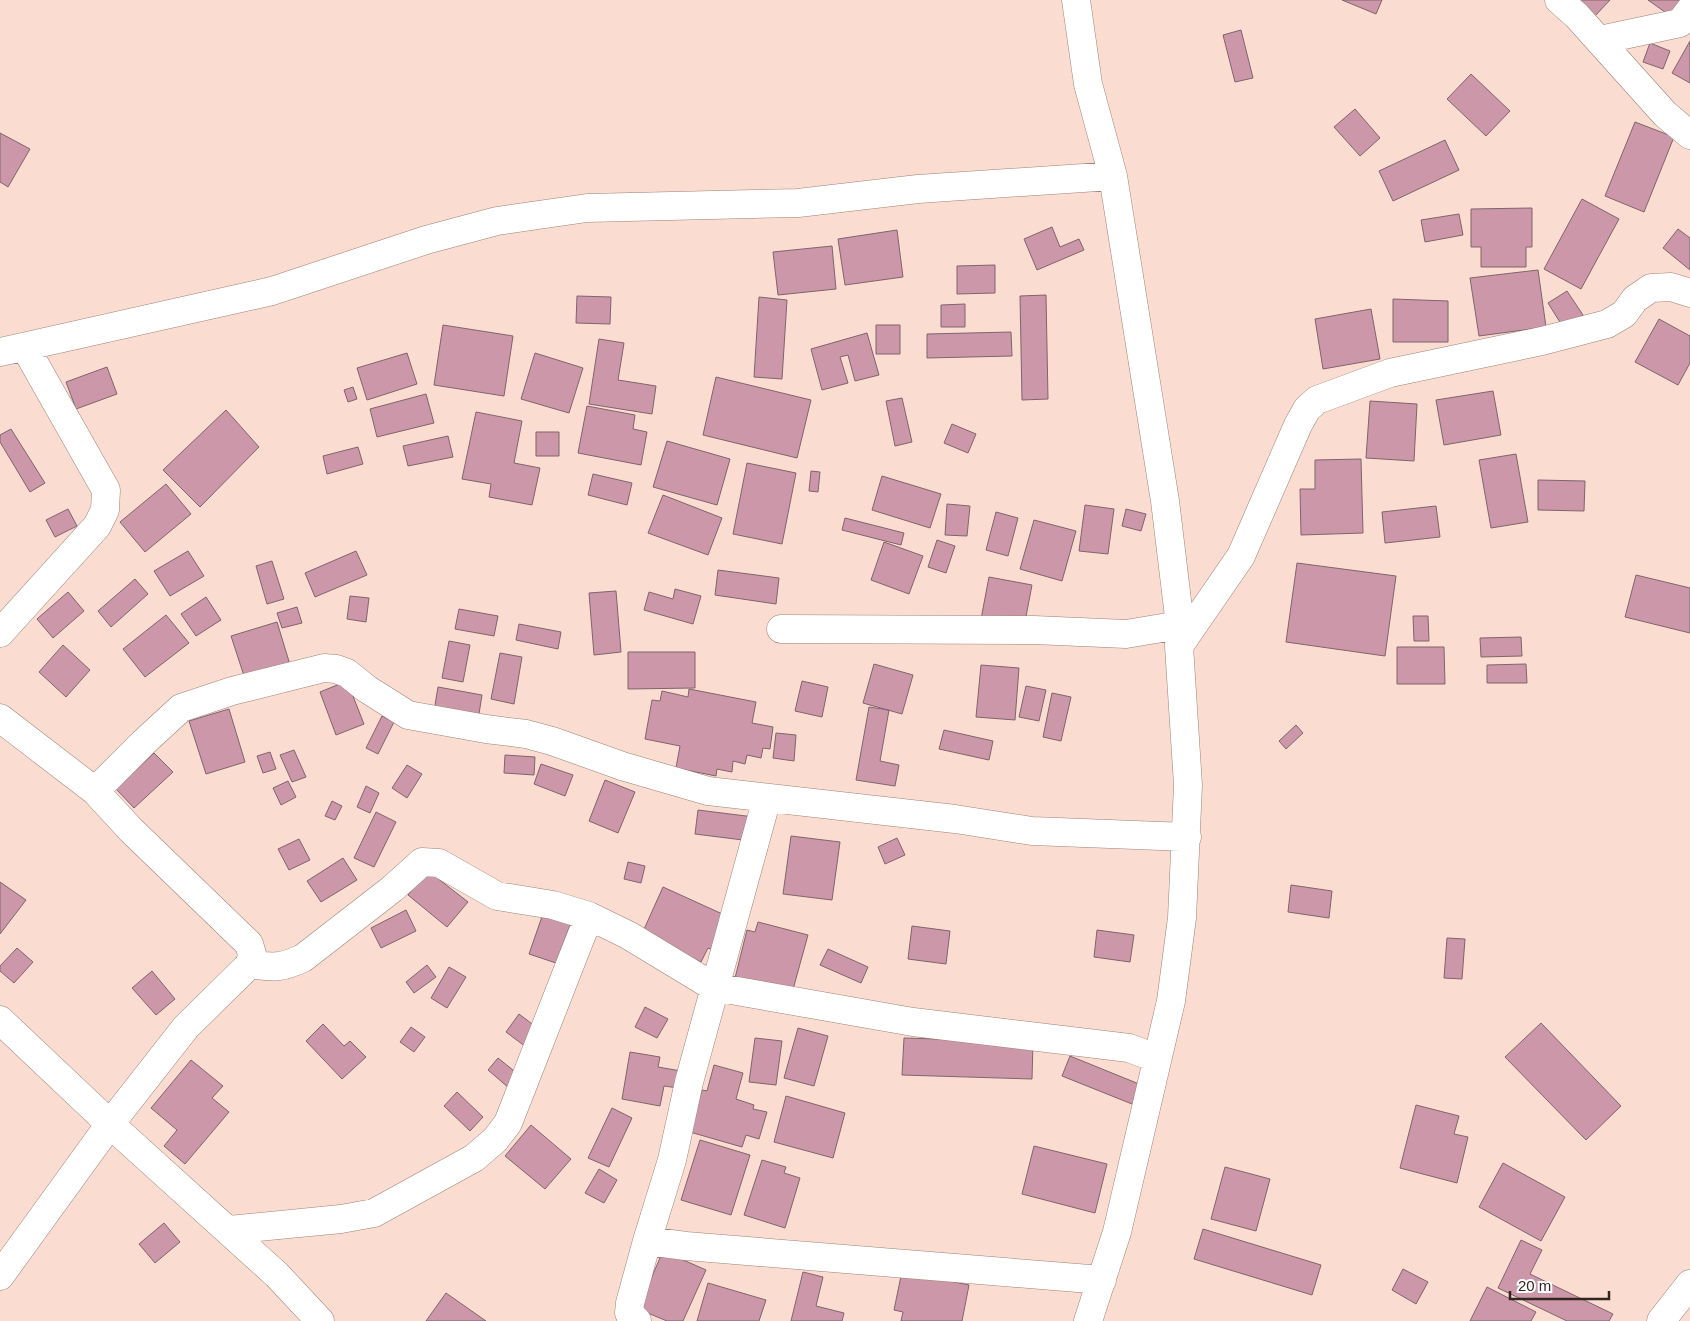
<svg xmlns="http://www.w3.org/2000/svg" width="1690" height="1321" viewBox="0 0 1690 1321" font-family="Arial,sans-serif">
	<style>
		.building { fill: #cc98a9; stroke: #7f646d }
		.lines { fill: none; stroke-linecap: round; stroke-linejoin: round }
		.minor-casing { stroke: #9d8277; stroke-width: 29 }
		.minor { stroke: #fff; stroke-width: 28 }
	</style>
	<rect width="100%" height="100%" fill="#fbdcd0"/>
	<!-- building -->
	<path class="building" d="M 1342,0 L 1382,0 L 1376,14 Z
		M 1579,0 L 1610,0 L 1595,16 Z
		M 1648,0 L 1684,0 L 1672,17 Z
		M 1241,30 L 1253,78 L 1235,82 L 1223,35 Z
		M 1690,41 L 1690,83 L 1672,73 Z
		M 1650,43 L 1670,51 L 1663,69 L 1643,62 Z
		M 1471,74 L 1510,111 L 1486,136 L 1447,99 Z
		M 1355,109 L 1380,138 L 1360,156 L 1334,127 Z
		M 1635,122 L 1674,137 L 1644,212 L 1605,196 Z
		M 0,133 L 30,149 L 8,187 L 0,182 Z
		M 1445,140 L 1459,170 L 1393,201 L 1379,171 Z
		M 1582,199 L 1619,219 L 1581,289 L 1544,269 Z
		M 1532,208 L 1532,247 L 1526,247 L 1526,267 L 1481,267 L 1481,247 L 1471,247 L 1471,209 Z
		M 1459,214 L 1463,235 L 1425,242 L 1421,220 Z
		M 1052,227 L 1060,247 L 1079,239 L 1084,250 L 1037,270 L 1024,239 Z
		M 1678,229 L 1690,238 L 1690,270 L 1663,248 Z
		M 897,230 L 903,277 L 845,285 L 838,239 Z
		M 832,246 L 836,289 L 778,295 L 773,252 Z
		M 995,265 L 995,293 L 957,294 L 957,266 Z
		M 1538,270 L 1546,327 L 1479,336 L 1470,278 Z
		M 1567,291 L 1583,315 L 1563,327 L 1548,303 Z
		M 1046,295 L 1048,399 L 1022,400 L 1020,296 Z
		M 577,296 L 611,297 L 610,324 L 576,323 Z
		M 759,297 L 787,300 L 782,379 L 754,377 Z
		M 1393,299 L 1448,301 L 1448,342 L 1393,342 Z
		M 965,304 L 965,327 L 941,327 L 941,305 Z
		M 1371,309 L 1380,359 L 1323,369 L 1315,319 Z
		M 1659,319 L 1690,336 L 1690,363 L 1678,385 L 1635,362 Z
		M 443,325 L 513,336 L 504,396 L 434,385 Z
		M 876,325 L 900,325 L 900,354 L 876,354 Z
		M 1011,332 L 1012,356 L 927,358 L 927,334 Z
		M 867,333 L 879,375 L 855,381 L 848,355 L 840,357 L 848,383 L 822,390 L 811,349 Z
		M 599,339 L 624,343 L 618,380 L 656,386 L 652,414 L 589,404 Z
		M 407,353 L 417,384 L 367,400 L 357,368 Z
		M 535,353 L 583,368 L 569,413 L 521,399 Z
		M 107,367 L 117,394 L 76,409 L 66,382 Z
		M 716,377 L 811,400 L 797,458 L 703,435 Z
		M 353,387 L 357,399 L 348,402 L 344,390 Z
		M 1493,391 L 1501,435 L 1444,445 L 1436,400 Z
		M 426,394 L 434,423 L 377,437 L 370,409 Z
		M 902,398 L 912,442 L 895,446 L 886,401 Z
		M 1370,401 L 1417,404 L 1414,461 L 1366,458 Z
		M 587,406 L 635,415 L 633,429 L 647,432 L 641,465 L 578,453 Z
		M 226,410 L 259,447 L 200,507 L 163,470 Z
		M 476,412 L 522,421 L 514,463 L 540,468 L 532,505 L 489,497 L 491,484 L 462,479 Z
		M 952,424 L 976,434 L 968,453 L 944,443 Z
		M 11,429 L 45,483 L 30,492 L 0,442 L 0,435 Z
		M 536,432 L 559,432 L 559,456 L 536,456 Z
		M 448,436 L 453,457 L 408,466 L 403,446 Z
		M 667,441 L 730,459 L 717,505 L 653,487 Z
		M 358,447 L 363,464 L 327,474 L 323,456 Z
		M 1516,454 L 1528,522 L 1491,528 L 1479,460 Z
		M 1361,459 L 1363,533 L 1301,535 L 1300,489 L 1315,489 L 1315,460 Z
		M 747,463 L 796,473 L 782,544 L 733,534 Z
		M 811,471 L 820,472 L 818,492 L 809,491 Z
		M 593,474 L 632,483 L 627,505 L 588,495 Z
		M 882,476 L 941,494 L 930,528 L 872,510 Z
		M 1538,480 L 1585,481 L 1584,511 L 1538,510 Z
		M 166,484 L 191,514 L 145,552 L 120,522 Z
		M 663,495 L 722,518 L 708,555 L 648,533 Z
		M 947,504 L 970,506 L 967,536 L 945,535 Z
		M 1085,505 L 1114,509 L 1108,554 L 1079,551 Z
		M 1436,506 L 1440,537 L 1385,543 L 1382,512 Z
		M 68,509 L 77,526 L 55,537 L 46,520 Z
		M 1126,509 L 1146,514 L 1141,531 L 1122,526 Z
		M 996,512 L 1018,518 L 1008,556 L 986,550 Z
		M 845,518 L 904,533 L 901,545 L 842,530 Z
		M 1034,520 L 1076,531 L 1062,581 L 1020,569 Z
		M 937,540 L 955,546 L 946,573 L 928,567 Z
		M 884,542 L 923,556 L 909,594 L 871,580 Z
		M 188,551 L 204,576 L 170,596 L 154,571 Z
		M 356,551 L 367,575 L 315,597 L 305,573 Z
		M 272,561 L 284,599 L 267,604 L 256,566 Z
		M 1297,563 L 1396,576 L 1385,656 L 1286,642 Z
		M 718,570 L 779,578 L 776,604 L 715,595 Z
		M 1636,575 L 1690,588 L 1690,633 L 1625,617 Z
		M 989,577 L 1032,585 L 1024,627 L 981,619 Z
		M 135,579 L 148,594 L 111,627 L 98,611 Z
		M 675,589 L 701,596 L 693,624 L 644,610 L 649,592 L 673,599 Z
		M 616,591 L 621,652 L 594,655 L 589,593 Z
		M 68,592 L 84,611 L 53,638 L 37,619 Z
		M 350,596 L 369,598 L 366,622 L 347,619 Z
		M 206,597 L 221,620 L 196,636 L 181,614 Z
		M 297,607 L 302,623 L 282,628 L 277,613 Z
		M 459,609 L 498,616 L 494,636 L 455,629 Z
		M 166,615 L 189,643 L 145,677 L 123,649 Z
		M 1413,616 L 1428,616 L 1429,641 L 1414,641 Z
		M 277,622 L 291,668 L 246,682 L 231,636 Z
		M 519,624 L 561,632 L 558,649 L 516,640 Z
		M 1521,637 L 1522,656 L 1481,657 L 1480,638 Z
		M 449,641 L 470,645 L 463,682 L 442,678 Z
		M 63,645 L 90,670 L 66,697 L 39,672 Z
		M 1397,647 L 1444,647 L 1445,684 L 1397,684 Z
		M 628,652 L 695,652 L 695,688 L 628,689 Z
		M 500,653 L 522,657 L 514,704 L 491,699 Z
		M 874,664 L 913,675 L 902,714 L 863,703 Z
		M 1526,664 L 1527,683 L 1487,683 L 1487,665 Z
		M 981,665 L 1019,668 L 1015,720 L 976,717 Z
		M 347,681 L 364,724 L 336,735 L 320,692 Z
		M 802,681 L 828,687 L 822,717 L 795,711 Z
		M 1026,686 L 1046,690 L 1039,721 L 1019,717 Z
		M 438,687 L 482,695 L 478,720 L 434,711 Z
		M 689,689 L 756,702 L 752,723 L 773,727 L 770,749 L 763,748 L 761,758 L 747,755 L 745,764 L 733,761 L 732,772 L 717,769 L 716,776 L 676,768 L 680,746 L 645,739 L 652,700 L 660,701 L 662,691 L 688,697 Z
		M 1052,693 L 1071,697 L 1061,741 L 1043,737 Z
		M 869,707 L 889,710 L 880,761 L 899,765 L 895,786 L 856,780 Z
		M 229,709 L 245,762 L 206,774 L 189,721 Z
		M 382,716 L 394,722 L 378,754 L 366,748 Z
		M 1296,725 L 1303,733 L 1286,749 L 1279,741 Z
		M 944,730 L 993,741 L 989,760 L 939,749 Z
		M 776,733 L 796,735 L 794,761 L 773,758 Z
		M 294,750 L 306,777 L 292,782 L 280,755 Z
		M 270,752 L 276,769 L 263,773 L 257,756 Z
		M 154,753 L 173,772 L 134,808 L 116,789 Z
		M 505,755 L 535,757 L 534,775 L 504,773 Z
		M 541,764 L 573,775 L 565,796 L 534,784 Z
		M 407,765 L 422,774 L 407,798 L 392,788 Z
		M 605,780 L 635,792 L 618,833 L 589,821 Z
		M 288,781 L 296,797 L 281,805 L 273,788 Z
		M 366,786 L 379,793 L 370,813 L 357,807 Z
		M 332,801 L 342,806 L 335,820 L 325,816 Z
		M 698,810 L 754,817 L 751,841 L 695,834 Z
		M 376,812 L 396,822 L 374,867 L 354,858 Z
		M 791,836 L 840,842 L 832,900 L 783,894 Z
		M 897,838 L 905,855 L 885,864 L 878,847 Z
		M 299,839 L 310,860 L 289,870 L 278,849 Z
		M 343,858 L 357,880 L 321,902 L 307,881 Z
		M 628,862 L 645,866 L 641,883 L 624,879 Z
		M 427,870 L 468,902 L 447,927 L 408,895 Z
		M 0,882 L 26,900 L 0,934 Z
		M 1291,885 L 1332,891 L 1329,918 L 1288,912 Z
		M 663,887 L 729,917 L 714,950 L 708,948 L 701,962 L 641,936 Z
		M 545,908 L 573,917 L 556,963 L 529,954 Z
		M 406,910 L 416,931 L 381,948 L 371,928 Z
		M 758,922 L 808,935 L 792,993 L 735,978 L 747,930 L 755,932 Z
		M 912,926 L 950,931 L 946,964 L 908,959 Z
		M 1097,930 L 1134,935 L 1130,962 L 1094,957 Z
		M 1447,938 L 1465,939 L 1462,979 L 1444,978 Z
		M 17,948 L 33,962 L 14,983 L 0,971 L 0,966 Z
		M 828,949 L 868,967 L 861,983 L 820,965 Z
		M 427,965 L 436,977 L 414,993 L 406,982 Z
		M 449,967 L 466,977 L 447,1008 L 431,998 Z
		M 152,971 L 175,999 L 156,1015 L 132,988 Z
		M 645,1007 L 668,1019 L 657,1038 L 635,1027 Z
		M 519,1014 L 540,1030 L 526,1047 L 506,1032 Z
		M 1541,1023 L 1621,1106 L 1586,1140 L 1505,1057 Z
		M 323,1024 L 344,1046 L 350,1041 L 366,1057 L 342,1079 L 306,1041 Z
		M 411,1027 L 425,1037 L 414,1052 L 400,1042 Z
		M 798,1028 L 828,1036 L 814,1086 L 784,1078 Z
		M 755,1038 L 782,1041 L 776,1085 L 749,1082 Z
		M 904,1038 L 1033,1042 L 1032,1079 L 902,1075 Z
		M 630,1052 L 660,1057 L 658,1067 L 681,1071 L 678,1088 L 664,1086 L 660,1106 L 622,1099 Z
		M 1070,1056 L 1144,1086 L 1137,1106 L 1062,1076 Z
		M 498,1058 L 519,1075 L 509,1088 L 488,1070 Z
		M 191,1060 L 223,1086 L 212,1098 L 229,1112 L 185,1164 L 164,1146 L 177,1130 L 151,1108 Z
		M 714,1065 L 743,1073 L 736,1099 L 754,1105 L 753,1109 L 767,1112 L 759,1139 L 746,1135 L 742,1147 L 690,1132 L 702,1090 L 707,1091 Z
		M 457,1092 L 483,1117 L 470,1131 L 444,1106 Z
		M 786,1096 L 845,1113 L 833,1158 L 774,1142 Z
		M 1416,1105 L 1459,1116 L 1454,1134 L 1468,1137 L 1457,1183 L 1400,1168 Z
		M 612,1108 L 632,1118 L 609,1167 L 588,1158 Z
		M 531,1125 L 571,1159 L 545,1189 L 505,1156 Z
		M 700,1140 L 750,1155 L 731,1215 L 681,1200 Z
		M 1034,1146 L 1107,1164 L 1095,1213 L 1022,1194 Z
		M 762,1160 L 786,1167 L 784,1173 L 800,1178 L 785,1228 L 744,1215 Z
		M 1503,1163 L 1565,1197 L 1541,1241 L 1479,1207 Z
		M 1225,1167 L 1270,1179 L 1256,1231 L 1211,1219 Z
		M 599,1169 L 617,1180 L 604,1203 L 585,1193 Z
		M 164,1223 L 180,1242 L 155,1263 L 139,1244 Z
		M 1203,1229 L 1321,1265 L 1312,1295 L 1194,1259 Z
		M 1521,1240 L 1542,1250 L 1530,1274 L 1613,1314 L 1609,1321 L 1567,1321 L 1498,1288 Z
		M 663,1251 L 706,1270 L 683,1321 L 667,1321 L 638,1309 Z
		M 1403,1269 L 1428,1282 L 1416,1304 L 1392,1290 Z
		M 902,1271 L 969,1285 L 962,1321 L 901,1321 L 903,1312 L 894,1310 Z
		M 803,1272 L 823,1277 L 816,1306 L 844,1313 L 842,1321 L 791,1321 Z
		M 708,1283 L 766,1300 L 759,1321 L 697,1321 Z
		M 1487,1287 L 1536,1312 L 1531,1321 L 1470,1321 Z
		M 446,1293 L 486,1321 L 426,1321 Z"/>
	<g class="lines">
		<defs>
			<path id="minor" d="M 1076,0 L 1088,84 L 1113,176 L 1165,501 L 1180,625 L 1179,646 L 1188,785 L 1182,918 L 1171,1001 L 1117,1232 L 1088,1321
				M 1559,0 L 1577,16 L 1665,114 L 1690,135
				M 1600,40 L 1680,23 L 1690,10
				M 0,352 L 272,291 L 426,240 L 497,221 L 587,208 L 798,203 L 918,189 L 1113,176
				M 781,629 L 1034,630 L 1126,634 L 1180,625
				M 0,633 L 97,526 L 105,510 L 106,490 L 25,347
				M 1179,646 L 1241,556 L 1298,425 L 1307,409 L 1317,400 L 1390,373 L 1542,341 L 1607,324 L 1624,314 L 1635,299 L 1651,288 L 1671,287 L 1690,293
				M 0,718 L 95,791 L 131,830 L 249,944 L 252,954 L 250,964 L 186,1027 L 110,1124 L 0,1276
				M 95,791 L 143,743 L 181,708 L 232,691 L 324,668 L 336,669 L 347,673 L 367,689 L 408,715 L 486,729 L 526,734 L 552,741 L 622,766 L 708,791 L 955,819 L 1032,831 L 1187,837
				M 250,964 C 273,968 282,968 303,958 L 392,889 L 422,862 L 439,863 L 497,896 L 553,905 L 589,916 L 628,935 L 714,987 L 913,1022 L 1129,1048 L 1156,1058
				M 0,1020 L 110,1124 L 277,1275 L 320,1321
				M 229,1230 L 341,1219 L 374,1213 L 474,1158 L 495,1140 L 508,1123 L 589,916
				M 647,1241 L 686,1246 L 1102,1280
				M 637,1321 L 629,1313 L 630,1303 L 647,1241 L 672,1160 L 689,1082 L 767,798
				M 1661,1321 L 1690,1284"/>
		</defs>
		<!-- minor casing -->
		<use href="#minor" class="minor-casing"/>
		<!-- minor -->
		<use href="#minor" class="minor"/>
	</g>
	<!-- scale -->
	<path d="M1510 1291v8h99v-8" fill="none" stroke="#312621" stroke-width="2.5"/>
	<text x="1518" y="1291" font-size="15" fill="#312621" stroke="#ffffff" stroke-width="4" paint-order="stroke">20 m</text>
</svg>
